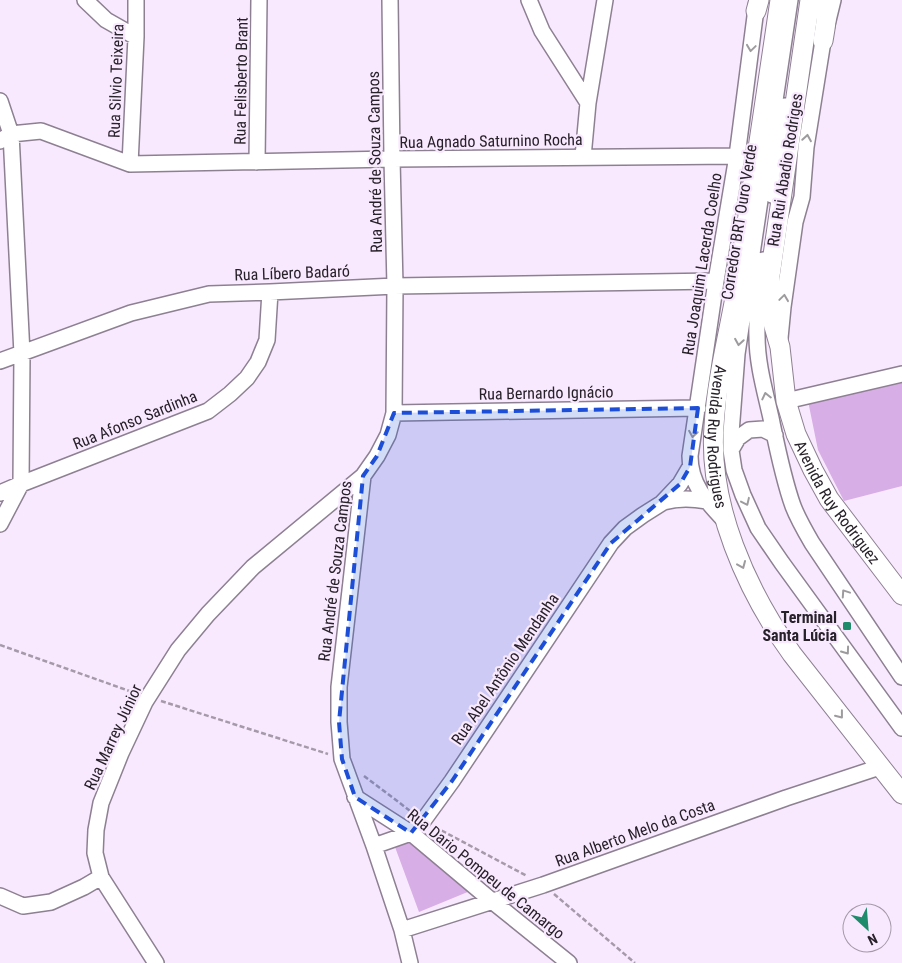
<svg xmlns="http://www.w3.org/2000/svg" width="902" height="963" viewBox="0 0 902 963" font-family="'Roboto Condensed',sans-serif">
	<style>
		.green { fill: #d8aee6 }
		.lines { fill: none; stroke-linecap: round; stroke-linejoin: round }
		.minor-casing { stroke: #8e8093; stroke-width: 18 }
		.major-casing { stroke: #8e8093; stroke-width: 21 }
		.path { stroke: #a69aaa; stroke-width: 2.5; stroke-dasharray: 5 2.5; stroke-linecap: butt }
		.minor { stroke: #fff; stroke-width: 15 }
		.major { stroke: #fff; stroke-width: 19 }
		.oneway { stroke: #9e9b9f }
		.marked { fill: #1d4ed8; fill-opacity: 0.2; stroke: #1d4ed8; stroke-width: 4; stroke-dasharray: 10 6; stroke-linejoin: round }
		.poi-dot { fill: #1e8c6b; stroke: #f9e9fe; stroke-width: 2 }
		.labels { text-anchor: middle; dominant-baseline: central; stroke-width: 4.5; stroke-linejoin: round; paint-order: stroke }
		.street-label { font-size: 16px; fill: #272129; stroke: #f9e9fe }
		.poi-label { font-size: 16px; font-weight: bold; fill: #272129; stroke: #f9e9fe; text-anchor: end }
	</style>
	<rect width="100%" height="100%" fill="#f9e9fe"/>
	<!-- green -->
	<path class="green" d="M 902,373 L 902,486 L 844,501 L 818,450 L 807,396 Z
		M 413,839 L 475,889 L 419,912 L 395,847 Z"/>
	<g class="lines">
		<defs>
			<path id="minor" d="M 85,0 L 106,20 L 136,37
				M 390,0 L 392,159 L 395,286 L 394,413 L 388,435 L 377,456 L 363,476 L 339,687 L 339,722 L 342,759 L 374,846 L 402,930 L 410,963
				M 529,0 L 542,31 L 588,103
				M 790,0 L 737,354 L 731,433 L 731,450 L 734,470 L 743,495 L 758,528 L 782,563 L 902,728
				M 0,101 L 11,134 L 22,354 L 21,484 L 0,524
				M 0,141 L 11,134 L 41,131 L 130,164 L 392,159 L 737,156
				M 583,157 L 588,103 L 605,0
				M 257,162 L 259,0
				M 130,164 L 136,37 L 136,0
				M 772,195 L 785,106
				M 763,260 C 760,285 756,310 757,336 C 757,364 765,391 771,418 C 777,447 783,478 793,506 C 798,519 805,531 812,543 L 902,677
				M 780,338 L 783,307 L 795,222 L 802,197 L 806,147 L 823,41 L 833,0
				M 0,361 L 131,313 L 209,294 L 270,292 L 395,286 L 716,281
				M 786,401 L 902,374
				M 394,413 L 698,408
				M 731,450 L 738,438 L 749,430 L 763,429 L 775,435
				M 0,493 L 21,484 L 208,411 L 230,394 L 247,378 L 258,362 L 267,340 L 270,292
				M 663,502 C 678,498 690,498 706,501
				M 726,522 C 707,502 690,485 690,456 L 716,281 L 737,156 L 757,1
				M 355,797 L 411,833 L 492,901 L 569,963
				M 374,846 L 411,833 L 423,821 L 452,781 L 611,543 L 625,528 L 643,515 L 662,503 L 680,484 L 690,467
				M 0,896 L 23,906 L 51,902 L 84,887 L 101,877
				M 402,930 L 543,885 L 786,798 L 880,767
				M 156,963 L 101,877 L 95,853 L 96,830 L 101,803 L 121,753 L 145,702 L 178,650 L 208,614 L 253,567 L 363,476"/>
			<g id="major">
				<path id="s1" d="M 780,0 C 767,90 753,180 740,269 C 732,322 717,373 714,426 C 708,505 747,591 792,654 L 902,794"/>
				<path id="s2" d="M 810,0 L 770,276 L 771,316 L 780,347 L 786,401 L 796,434 L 813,470 L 829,499 L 902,595"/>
				<path d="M 823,0 C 829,13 825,28 823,41"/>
				<path d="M 756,11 L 759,0"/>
			</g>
		</defs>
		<!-- minor casing -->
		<use href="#minor" class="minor-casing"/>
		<!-- major casing -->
		<use href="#major" class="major-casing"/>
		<!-- path -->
		<path class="path" d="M 0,645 L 135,693
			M 161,701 L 328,754
			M 364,776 L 413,813
			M 435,827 L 527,876
			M 554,894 L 635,963"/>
		<!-- minor -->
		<use href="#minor" class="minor"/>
		<!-- major -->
		<use href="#major" class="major"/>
	</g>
	<!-- one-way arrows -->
	<defs><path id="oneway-chevron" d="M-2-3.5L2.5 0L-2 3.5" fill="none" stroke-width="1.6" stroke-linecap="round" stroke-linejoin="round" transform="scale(1.25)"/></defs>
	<g class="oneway">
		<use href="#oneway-chevron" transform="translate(751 48) rotate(98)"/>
		<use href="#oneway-chevron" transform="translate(807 138) rotate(-81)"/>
		<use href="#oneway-chevron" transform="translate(784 298) rotate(-82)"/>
		<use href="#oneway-chevron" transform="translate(739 342) rotate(99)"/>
		<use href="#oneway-chevron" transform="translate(766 396) rotate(-103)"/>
		<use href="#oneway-chevron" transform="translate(693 434) rotate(99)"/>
		<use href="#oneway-chevron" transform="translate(746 502) rotate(65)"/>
		<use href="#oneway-chevron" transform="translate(742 565) rotate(67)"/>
		<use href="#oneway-chevron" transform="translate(845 593) rotate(-124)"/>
		<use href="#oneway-chevron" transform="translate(846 651) rotate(54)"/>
		<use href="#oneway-chevron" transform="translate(840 715) rotate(52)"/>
	</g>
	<!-- marked area -->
	<path class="marked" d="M 698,408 L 690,467 L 680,484 L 611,543 L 452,781 L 411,833 L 355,797 L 342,759 L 339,722 L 363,476 L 377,456 L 394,413 Z"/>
	<!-- markers -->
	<rect class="poi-dot" x="842" y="621" width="10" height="10" rx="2.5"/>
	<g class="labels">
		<!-- street labels -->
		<g class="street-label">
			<text transform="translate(116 81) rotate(-88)">Rua Silvio Teixeira</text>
			<text transform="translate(241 81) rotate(-89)">Rua Felisberto Brant</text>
			<text transform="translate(491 141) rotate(-1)">Rua Agnado Saturnino Rocha</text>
			<text transform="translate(375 162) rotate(-91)">Rua André de Souza Campos</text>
			<text transform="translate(785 170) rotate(-81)">Rua Rui Abadio Rodriges</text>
			<text transform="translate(739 222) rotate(-81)">Corredor BRT Ouro Verde</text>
			<text transform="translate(702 264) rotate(-81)">Rua Joaquim Lacerda Coelho</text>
			<text transform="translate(292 273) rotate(-2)">Rua Líbero Badaró</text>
			<text transform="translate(546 393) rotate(-1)">Rua Bernardo Ignácio</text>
			<text transform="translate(135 420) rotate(-22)">Rua Afonso Sardinha</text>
			<text stroke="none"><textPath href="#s1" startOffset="442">Avenida Ruy Rodrigues</textPath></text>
			<text stroke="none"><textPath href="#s2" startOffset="520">Avenida Ruy Rodriguez</textPath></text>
			<text transform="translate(335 571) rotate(-83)">Rua André de Souza Campos</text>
			<text transform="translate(505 669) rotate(-56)">Rua Abel Antônio Mendanha</text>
			<text transform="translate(113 737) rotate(-65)">Rua Marrey Júnior</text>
			<text transform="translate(635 833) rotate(-20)">Rua Alberto Melo da Costa</text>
			<text transform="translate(486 874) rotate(39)">Rua Dario Pompeu de Camargo</text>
		</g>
		<!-- poi labels -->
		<g class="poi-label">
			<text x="837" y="617">Terminal<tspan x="837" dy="18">Santa Lúcia</tspan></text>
		</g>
	</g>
	<!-- north arrow -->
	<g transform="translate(867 928) rotate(154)"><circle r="24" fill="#f9e9fe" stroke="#a599a9"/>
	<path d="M0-4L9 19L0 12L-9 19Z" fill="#1e8c6b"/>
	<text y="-8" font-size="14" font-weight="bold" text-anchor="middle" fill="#272129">N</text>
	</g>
</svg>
